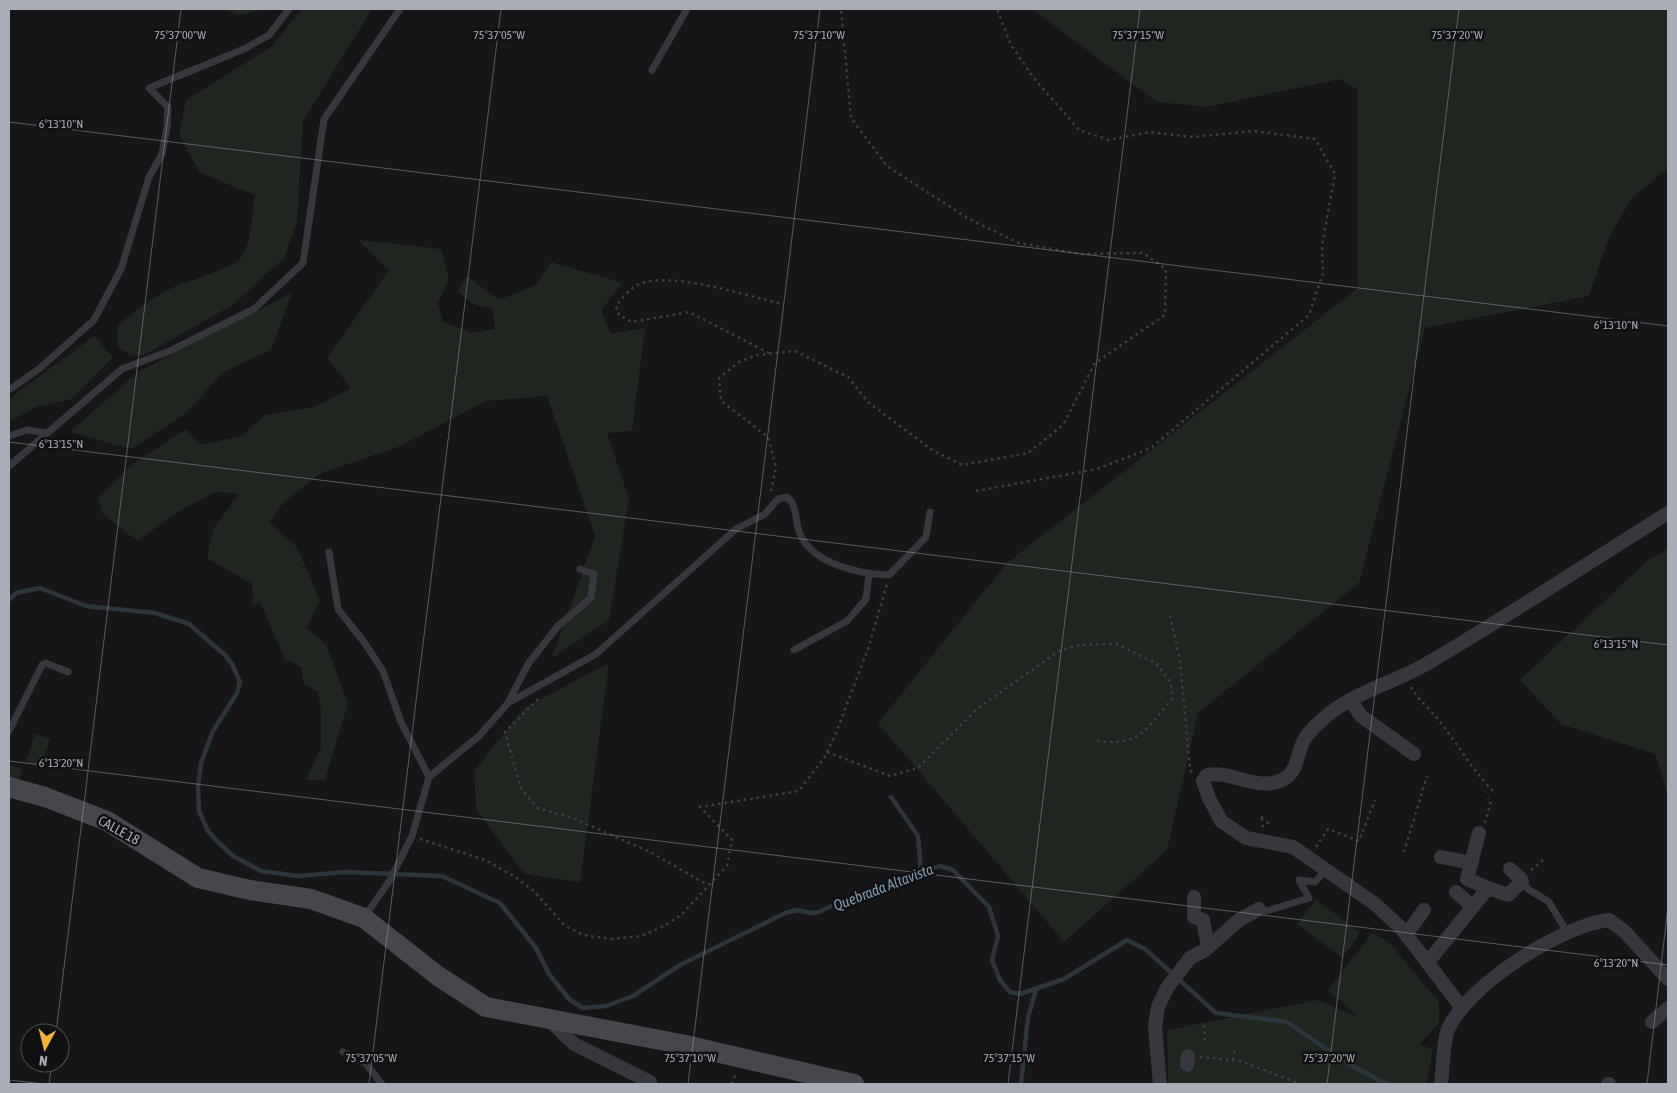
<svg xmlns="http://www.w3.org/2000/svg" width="1677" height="1093" viewBox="0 0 1677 1093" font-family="'Asap Condensed',sans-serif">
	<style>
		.green { fill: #1e261f }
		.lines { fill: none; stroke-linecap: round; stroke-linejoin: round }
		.stream { stroke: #2c353c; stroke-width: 4.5 }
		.path { stroke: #3d3f44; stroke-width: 2.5; stroke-dasharray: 2.5 4; stroke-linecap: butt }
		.lane { stroke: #37383d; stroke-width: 7 }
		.street { stroke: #37383d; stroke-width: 14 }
		.secondary { stroke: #45474d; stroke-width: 20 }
		.ticks { fill: none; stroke: #a8adb8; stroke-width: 1; stroke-opacity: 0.45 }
		.labels { text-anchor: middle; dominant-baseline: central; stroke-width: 5; stroke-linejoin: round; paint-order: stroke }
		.street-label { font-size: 14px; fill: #a8adb8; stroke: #111113 }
		.water-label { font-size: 15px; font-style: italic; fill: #7f9bb3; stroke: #111113 }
		.ticks-label { font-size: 12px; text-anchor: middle; fill: #a8adb8; stroke: #111113; stroke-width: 5; stroke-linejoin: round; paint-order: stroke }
	</style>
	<rect width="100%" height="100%" fill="#161618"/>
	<!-- green -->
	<path class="green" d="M 222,9 L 267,9 L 239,15 Z
		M 302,9 L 372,9 L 303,121 L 297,222 L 284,258 L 233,305 L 144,355 L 132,356 L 117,347 L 118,326 C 135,310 153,297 174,287 C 191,279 233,270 243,255 C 251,242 253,211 254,195 L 199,172 L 179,134 L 186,100 L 271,47 Z
		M 1032,9 L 1668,9 L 1668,168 L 1632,198 L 1609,237 L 1589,296 L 1425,328 L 1359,583 L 1198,713 L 1167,850 L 1064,942 L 878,723 L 1007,563 L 1358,288 L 1358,90 L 1341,79 L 1206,107 L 1157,102 Z
		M 358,240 L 441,249 L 449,279 L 438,303 L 443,322 L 473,333 L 495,329 L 493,309 L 473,304 L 457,291 L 467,276 L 499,300 L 536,285 L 551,262 L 623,283 L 601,310 L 611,334 L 645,328 L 632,431 L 607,433 L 629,499 L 609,620 L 552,658 L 595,536 L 547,396 L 486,401 L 398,447 L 321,473 L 284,502 L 269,522 L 297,547 L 320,601 L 306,628 L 326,644 L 348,704 L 325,780 L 306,780 L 321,747 L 321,710 L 318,692 L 304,684 L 301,667 L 285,659 L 260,602 L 253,605 L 252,584 L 207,558 L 213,529 L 239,494 L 214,492 L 177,513 L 137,541 L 103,514 L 98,497 L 132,465 L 186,429 L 202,445 L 241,436 L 265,415 L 315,407 L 351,388 L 327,358 L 389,270 Z
		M 292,293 L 271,350 L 223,372 L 185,414 L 131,449 L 70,432 L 138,372 Z
		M 94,336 L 113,357 L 72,399 L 36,407 L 9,422 L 9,399 Z
		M 1668,549 L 1668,796 L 1655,754 L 1561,724 L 1520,680 L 1648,560 Z
		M 609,663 L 580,882 L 524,874 L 476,809 L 475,770 L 524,708 Z
		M 35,734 L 51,739 L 39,766 L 26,763 Z
		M 9,765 L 22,769 L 19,780 L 9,777 Z
		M 1316,899 L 1360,933 L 1342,958 L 1297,924 Z
		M 1372,933 L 1389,942 L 1439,1002 L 1439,1023 L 1420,1044 L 1433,1050 L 1426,1084 L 1168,1084 L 1167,1030 L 1317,1000 L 1358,1017 L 1328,990 Z"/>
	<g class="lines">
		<!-- stream -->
		<path class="stream" d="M 9,600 L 16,593 L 40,588 L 86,606 L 155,613 L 189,624 L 225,655 L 232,664 L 240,682 L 237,693 L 213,731 L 201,763 L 198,785 L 199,811 L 208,831 L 216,840 L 233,856 L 261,871 L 298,876 L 346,872 L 442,876 L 500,903 L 536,948 L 549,974 L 569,999 L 583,1008 L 606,1006 L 633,996 L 680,965 L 785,913 L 797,910 L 811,913 L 819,912 L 837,903 L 940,866 L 953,870 L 989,907 L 998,936 L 992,960 L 1000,980 L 1010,992 L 1020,994 L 1064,979 L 1127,940 L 1145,949 L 1216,1013 L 1287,1022 L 1342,1060 L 1386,1084
			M 891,797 L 918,836 L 921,871
			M 1021,1084 L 1028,1017 L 1036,990"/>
		<!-- path -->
		<path class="path" d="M 769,353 L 689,312 L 632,322 L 619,315 L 616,306 C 623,297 631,287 642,283 C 675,272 748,296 782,304
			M 771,491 L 776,467 L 768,437 L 721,401 L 719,378 L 739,362 L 757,355 L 795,351 L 848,377 L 868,402 L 932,450 L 962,465 L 1028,453 L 1063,425 L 1095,363 L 1165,315 L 1166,269 L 1143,253 L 1081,254 L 1019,243 L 969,219 L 887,166 L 851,118 L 841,9
			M 976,491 L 1097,469 L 1151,448 L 1309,315 L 1323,273 L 1322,245 L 1335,174 L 1315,139 L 1254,131 L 1193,137 L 1150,132 L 1109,140 L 1079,130 L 1033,77 L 1011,45 L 997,9
			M 1170,616 L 1180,660 L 1190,770 L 1192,772
			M 1411,687 C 1419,701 1431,710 1441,723 C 1459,746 1473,771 1494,792
			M 538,699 L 505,732 L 521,789 L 538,808 L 575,819 L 650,852 L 708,885
			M 827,752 L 890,776 L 918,768 L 978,708 L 1059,651 L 1079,645 L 1116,644 L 1156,663 L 1171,683 L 1172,699 C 1145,731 1138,748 1093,740
			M 1485,823 L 1491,801 L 1488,798
			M 1262,827 L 1268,823 L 1259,818 L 1265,817
			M 420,839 L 485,860 L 512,875 L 534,891 L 565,926 L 583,935 L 611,939 L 641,936 L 662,927 L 681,915 L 727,866 L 732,840 L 700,807 L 799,791 L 824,758 L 836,733 L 868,649 L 887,584
			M 1316,847 L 1328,829 L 1359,841 L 1375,800
			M 1404,852 L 1427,776
			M 1531,870 L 1543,860
			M 1204,1025 L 1205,1043
			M 1200,1057 L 1240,1061 L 1301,1084
			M 1233,1060 L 1235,1047
			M 732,1084 L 736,1073"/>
		<!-- lane -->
		<path class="lane" d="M 652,70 L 687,9
			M 9,390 L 39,369 L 94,320 L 121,269 L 149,177 L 162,154 L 167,127 L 168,107 L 149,88 L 244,49 L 269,35 L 289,9
			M 9,436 L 27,430 L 46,433
			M 9,466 L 122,369 L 172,350 L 254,309 L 303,263 L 324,119 L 400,9
			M 329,552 L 338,609 L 364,642 L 383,671 L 401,722 L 429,777
			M 794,650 L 847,621 L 866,599 L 869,574
			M 508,703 L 596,654 L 736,529 L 765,514 L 778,499 L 787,497 C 799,507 794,524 801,536 C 815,565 861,574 889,575 L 926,537 L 930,512
			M 9,731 L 42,665 L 46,663 L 68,672
			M 1521,880 L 1528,889 L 1549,902 L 1567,932
			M 1259,909 L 1266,911 L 1309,898 L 1299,880 L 1315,882 L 1326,870
			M 365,916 L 390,880 L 412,836 L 429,777 L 479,736 L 508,703 L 528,664 L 558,626 L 591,598 L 594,574 L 580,569
			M 343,1052 L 366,1064 L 382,1084"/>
		<!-- street -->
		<path class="street" d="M 1351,701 L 1361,716 L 1414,754
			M 1479,833 L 1467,879 L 1488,888
			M 1441,857 L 1472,863
			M 1510,869 L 1521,879
			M 1456,892 L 1472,906
			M 1194,897 L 1194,917 L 1203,920 L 1208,947
			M 1406,935 L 1424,910
			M 1428,962 L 1488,888 L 1508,895 L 1522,881
			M 1462,1008 L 1401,928 L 1375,904 L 1293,847 L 1246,838 L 1221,821 L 1209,798 L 1203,781 L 1207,775 C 1233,770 1258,793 1284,779 C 1298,771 1297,753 1304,740 C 1311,728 1326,716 1337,708 C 1362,690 1400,680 1428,663 C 1510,615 1588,563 1668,513
			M 549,1020 L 574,1044 L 650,1082
			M 1652,1022 L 1668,1008
			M 1187,1065 L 1188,1056
			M 1160,1084 L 1155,1027 L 1158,1007 L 1167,988 L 1190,958 L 1205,950 L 1239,920 L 1259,909
			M 1441,1084 C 1443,1069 1443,1039 1449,1027 C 1470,984 1562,925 1609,920 L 1624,931 L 1668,979
			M 1608,1084 L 1609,1084"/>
		<!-- secondary -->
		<path class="secondary" d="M 9,787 L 45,797 L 107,821 L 198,878 L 250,890 L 311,899 L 364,918 L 438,976 L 486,1007 L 681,1044 L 854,1084"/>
	</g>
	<!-- ticks -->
	<path class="ticks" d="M 9,122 L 1668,326M 9,442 L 1668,645M 9,761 L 1668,965M 56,1033 L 181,9M 9,1080 L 44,1084M 49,1084 L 52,1063M 369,1084 L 501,9M 688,1084 L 820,9M 1008,1084 L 1140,9M 1327,1084 L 1459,9M 1647,1084 L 1668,907"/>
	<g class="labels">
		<!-- street labels -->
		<g class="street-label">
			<text transform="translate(119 830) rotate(29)">CALLE 18</text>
		</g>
		<!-- water labels -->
		<g class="water-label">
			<text transform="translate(883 887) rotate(-21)">Quebrada Altavista</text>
		</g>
	</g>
	<g class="ticks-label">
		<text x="180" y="39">75°37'00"W</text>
		<text x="499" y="39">75°37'05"W</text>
		<text x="819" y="39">75°37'10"W</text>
		<text x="1138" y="39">75°37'15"W</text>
		<text x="1457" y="39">75°37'20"W</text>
		<text x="61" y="128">6°13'10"N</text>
		<text x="1616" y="329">6°13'10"N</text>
		<text x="61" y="448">6°13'15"N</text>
		<text x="1616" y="648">6°13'15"N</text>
		<text x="61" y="767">6°13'20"N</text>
		<text x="1616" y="967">6°13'20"N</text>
		<text x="371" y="1062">75°37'05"W</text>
		<text x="690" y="1062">75°37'10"W</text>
		<text x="1009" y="1062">75°37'15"W</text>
		<text x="1329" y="1062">75°37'20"W</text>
	</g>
	<!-- border -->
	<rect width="1677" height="1093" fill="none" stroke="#a8adb8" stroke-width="20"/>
	<!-- north arrow -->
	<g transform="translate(45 1048) rotate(187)"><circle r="24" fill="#111113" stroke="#4d4f55"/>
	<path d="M0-4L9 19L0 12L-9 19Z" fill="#f2b134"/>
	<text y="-8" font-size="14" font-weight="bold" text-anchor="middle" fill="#a8adb8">N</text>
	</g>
</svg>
